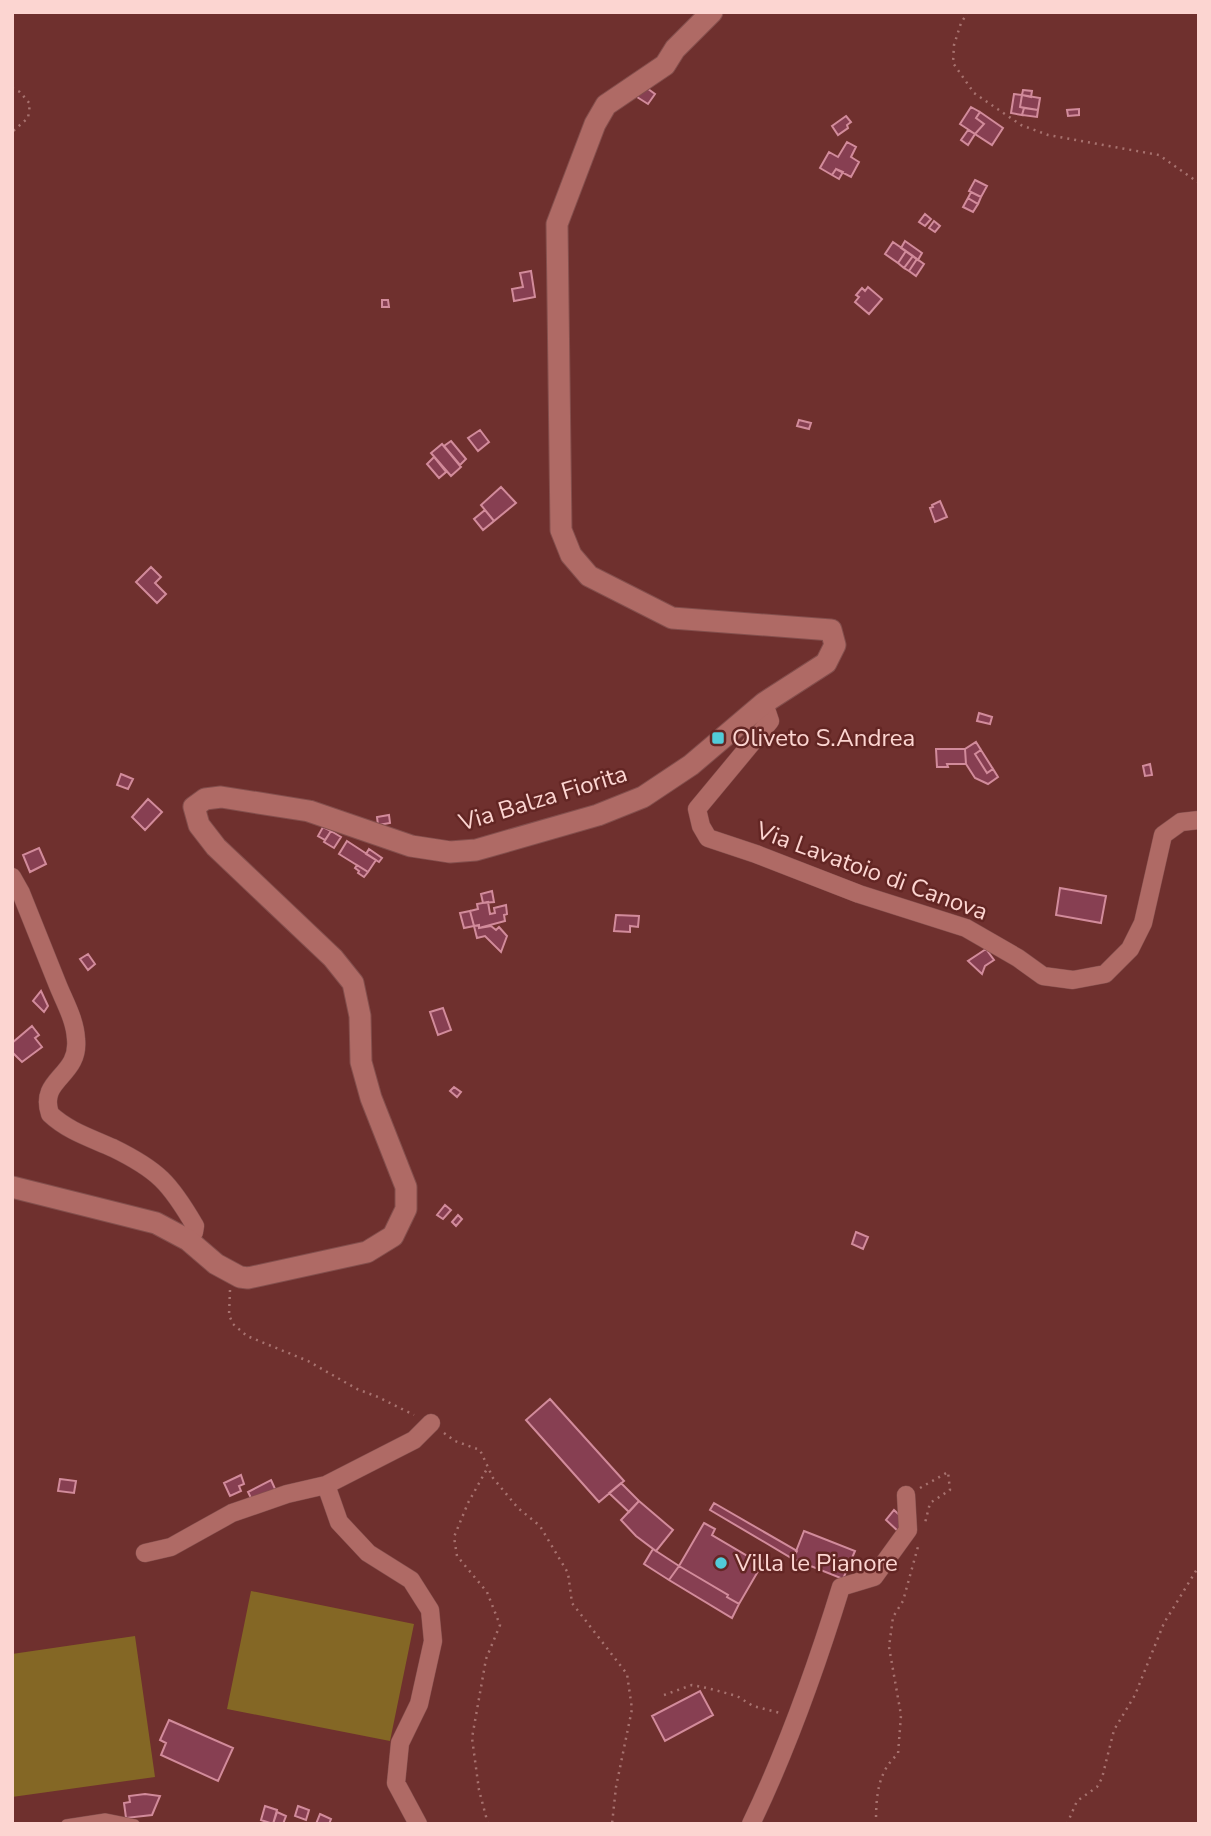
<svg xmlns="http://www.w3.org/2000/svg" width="1211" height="1836" viewBox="0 0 1211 1836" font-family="'Nunito Sans',sans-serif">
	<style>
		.green { fill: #846725 }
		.building { fill: #873f52; stroke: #d28b9b; stroke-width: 2 }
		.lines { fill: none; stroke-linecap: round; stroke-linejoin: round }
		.lane-casing { stroke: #844f4d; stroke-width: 10 }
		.street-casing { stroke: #844f4d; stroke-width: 19 }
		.secondary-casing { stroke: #844f4d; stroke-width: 23 }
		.path { stroke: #a7726f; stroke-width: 2.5; stroke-dasharray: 2 5; stroke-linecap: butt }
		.lane { stroke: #af6a65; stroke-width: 9 }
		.street { stroke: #af6a65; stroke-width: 18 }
		.secondary { stroke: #af6a65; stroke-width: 21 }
		.poi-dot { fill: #52cbd8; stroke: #632624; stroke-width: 2.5 }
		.labels { text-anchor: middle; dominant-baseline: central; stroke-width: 5; stroke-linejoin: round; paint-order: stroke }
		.poi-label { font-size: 24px; fill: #fcd5d1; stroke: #632624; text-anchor: start }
		.street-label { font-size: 24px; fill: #fcd5d1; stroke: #632624 }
	</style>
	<rect width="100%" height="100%" fill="#6f302e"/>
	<!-- green -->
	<path class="green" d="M 251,1591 L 414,1624 L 390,1741 L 227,1709 Z
		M 135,1636 L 155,1777 L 12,1797 L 12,1654 Z"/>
	<!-- building -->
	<path class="building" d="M 644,86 L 655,94 L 648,104 L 637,97 Z
		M 1023,90 L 1032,91 L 1031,97 L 1022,95 Z
		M 1014,94 L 1022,95 L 1020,107 L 1024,108 L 1022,115 L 1011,113 Z
		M 1022,95 L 1040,98 L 1038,110 L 1020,107 Z
		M 971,107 L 980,112 L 976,118 L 984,124 L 975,134 L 960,124 Z
		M 1024,108 L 1038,110 L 1037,117 L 1022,115 Z
		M 1079,109 L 1079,115 L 1068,116 L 1067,110 Z
		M 980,112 L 1003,128 L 992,145 L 975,134 L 984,124 L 976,118 Z
		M 846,116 L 851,122 L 847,125 L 848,128 L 838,135 L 832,126 Z
		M 968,130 L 975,134 L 968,145 L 961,140 Z
		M 847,142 L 856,147 L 851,157 L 859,162 L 851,177 L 836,169 L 832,175 L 820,168 L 829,152 L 838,157 Z
		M 836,169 L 843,172 L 839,179 L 832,175 Z
		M 975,180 L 987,186 L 981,197 L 969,191 Z
		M 971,192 L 981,197 L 978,204 L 968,198 Z
		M 968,198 L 978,204 L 973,212 L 963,207 Z
		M 925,214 L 931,219 L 925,226 L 919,222 Z
		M 934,221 L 940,226 L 935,232 L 929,228 Z
		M 905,241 L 922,253 L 918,260 L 901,248 Z
		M 893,242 L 906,251 L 898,263 L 885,254 Z
		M 906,251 L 913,256 L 904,268 L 898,263 Z
		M 913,256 L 917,259 L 909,271 L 904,268 Z
		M 917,259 L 924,264 L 916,276 L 909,271 Z
		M 531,271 L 535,297 L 514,301 L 512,289 L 523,287 L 520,273 Z
		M 868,287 L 882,299 L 869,314 L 855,302 L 859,297 L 856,295 L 862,288 L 865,291 Z
		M 382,300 L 388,300 L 389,307 L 382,307 Z
		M 799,420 L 811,423 L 809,429 L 797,426 Z
		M 480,430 L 489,442 L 478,451 L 468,438 Z
		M 451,441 L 466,459 L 460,465 L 444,446 Z
		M 442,444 L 461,467 L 451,476 L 431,453 Z
		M 434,457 L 446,472 L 439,478 L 427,464 Z
		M 501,487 L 516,503 L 494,521 L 481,505 Z
		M 940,501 L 947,517 L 935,522 L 930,508 L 933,507 L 932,505 Z
		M 485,510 L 494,521 L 483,530 L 474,519 Z
		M 151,567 L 161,577 L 155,583 L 166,594 L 157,603 L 136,582 Z
		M 979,713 L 992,717 L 990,724 L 977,721 Z
		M 976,742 L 981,750 L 975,754 L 987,773 L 993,769 L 998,777 L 988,784 L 975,778 L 966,764 L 965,749 Z
		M 936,749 L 965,749 L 966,764 L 947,764 L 948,767 L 937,767 Z
		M 981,750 L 993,769 L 987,773 L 975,754 Z
		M 1150,764 L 1152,775 L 1145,776 L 1143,766 Z
		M 121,774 L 133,779 L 128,789 L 117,785 Z
		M 148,799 L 162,812 L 145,830 L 132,817 Z
		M 389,815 L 390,823 L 378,825 L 377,817 Z
		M 323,827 L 331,831 L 325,840 L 318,836 Z
		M 331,831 L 341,837 L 334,848 L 324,842 Z
		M 347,841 L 376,860 L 368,872 L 339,854 Z
		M 39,848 L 46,864 L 30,872 L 23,855 Z
		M 369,849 L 382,858 L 379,862 L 366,854 Z
		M 357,865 L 368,872 L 364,877 L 358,873 L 359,871 L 355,868 Z
		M 1060,888 L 1106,896 L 1101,923 L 1056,915 Z
		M 492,891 L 494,902 L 483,903 L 481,894 Z
		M 488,902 L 490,914 L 495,913 L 494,908 L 506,905 L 507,914 L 504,915 L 505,921 L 479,928 L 479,925 L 474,926 L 470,911 L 478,909 L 477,904 Z
		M 470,911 L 474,926 L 464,928 L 460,913 Z
		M 616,915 L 639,916 L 638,927 L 630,926 L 630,932 L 614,931 Z
		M 479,925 L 479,928 L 491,926 L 496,930 L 499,927 L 507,936 L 501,952 L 485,936 L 477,938 L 474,926 Z
		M 986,949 L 994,960 L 985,966 L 982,974 L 968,961 Z
		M 88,954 L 95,964 L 88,970 L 80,959 Z
		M 41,991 L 48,1006 L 44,1012 L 33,1001 Z
		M 443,1008 L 451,1030 L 438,1035 L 430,1012 Z
		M 32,1026 L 39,1035 L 35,1038 L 42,1047 L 22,1062 L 12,1052 L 12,1043 Z
		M 454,1087 L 461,1092 L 457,1097 L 450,1091 Z
		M 445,1205 L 451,1210 L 443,1219 L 437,1215 Z
		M 458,1215 L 462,1219 L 456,1226 L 452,1222 Z
		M 856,1232 L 868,1237 L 863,1249 L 852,1244 Z
		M 550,1399 L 624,1481 L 599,1502 L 526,1420 Z
		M 241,1475 L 244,1484 L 239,1486 L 241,1491 L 230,1496 L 224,1483 Z
		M 60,1479 L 76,1481 L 74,1493 L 58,1491 Z
		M 271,1480 L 276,1491 L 253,1502 L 248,1492 Z
		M 621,1483 L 639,1501 L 629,1512 L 609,1493 Z
		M 639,1501 L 673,1530 L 656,1551 L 636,1536 L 621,1520 Z
		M 714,1503 L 797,1551 L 793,1559 L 710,1510 Z
		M 894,1510 L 908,1523 L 899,1532 L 886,1520 Z
		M 704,1523 L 715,1529 L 712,1535 L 751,1558 L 753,1554 L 764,1561 L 739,1604 L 727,1597 L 728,1595 L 679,1566 Z
		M 804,1531 L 855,1551 L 843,1579 L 793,1559 Z
		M 653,1549 L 679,1566 L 669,1580 L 644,1564 Z
		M 679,1566 L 728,1595 L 727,1597 L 739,1604 L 732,1618 L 669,1580 Z
		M 700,1691 L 713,1715 L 665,1741 L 652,1716 Z
		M 169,1720 L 233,1748 L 218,1781 L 161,1755 L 166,1743 L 160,1740 Z
		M 145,1794 L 160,1796 L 152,1815 L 126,1818 L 124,1803 L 130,1802 L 129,1796 Z
		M 265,1806 L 277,1810 L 273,1824 L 261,1820 Z
		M 298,1806 L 309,1810 L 306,1820 L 295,1816 Z
		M 277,1812 L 286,1816 L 283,1824 L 267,1824 L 273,1824 Z
		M 320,1814 L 331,1819 L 329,1824 L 316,1824 Z"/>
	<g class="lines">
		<defs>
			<path id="lane" d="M 66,1824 L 105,1818 L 135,1824"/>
			<path id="street" d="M 764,703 L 770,721 L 697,809 L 701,826 L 708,838 L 756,854 L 859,894 L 966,928 L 1018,958 L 1043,976 L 1073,980 L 1105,974 L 1130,949 L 1143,923 L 1163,835 L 1181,822 L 1199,820
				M 12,877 L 21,893 C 33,923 45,953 57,983 C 64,1001 75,1019 76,1039 C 80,1077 38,1078 50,1114 C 68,1131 91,1138 113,1148 C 158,1170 170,1183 195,1226 L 194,1232 L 188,1240
				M 326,1485 L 339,1522 L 368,1553 L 411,1580 L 430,1610 L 433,1641 L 419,1704 L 400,1743 L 396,1783 L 418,1824
				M 145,1553 L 171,1547 L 232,1513 L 287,1494 L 326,1485 L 414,1440 L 431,1423
				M 751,1824 C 788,1747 816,1668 841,1587 L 874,1577 L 908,1530 L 906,1495"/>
			<path id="secondary" d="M 12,1187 L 156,1223 L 188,1240 L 216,1264 L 240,1277 L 248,1278 L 367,1252 L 393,1236 L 406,1209 L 406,1187 L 371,1098 L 361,1062 L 360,1016 L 353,983 L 333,958 L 216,847 L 199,825 L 194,807 L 205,799 L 221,797 L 309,811 L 411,846 L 450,852 L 476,850 L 598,815 L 643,797 L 691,765 L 764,703 L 826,663 L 835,645 L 831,630 L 672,618 L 589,576 L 571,555 L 561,530 L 557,224 L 595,124 L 606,105 L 665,65 L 675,49 L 712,12"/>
		</defs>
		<!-- lane casing -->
		<use href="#lane" class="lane-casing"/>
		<!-- street casing -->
		<use href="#street" class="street-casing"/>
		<!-- secondary casing -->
		<use href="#secondary" class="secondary-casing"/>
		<!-- path -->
		<path class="path" d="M 968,12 L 961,23 L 954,45 L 953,63 L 974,93 L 1021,125 L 1048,135 L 1159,155 L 1199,183
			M 12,88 L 20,92 L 30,104 L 28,118 L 12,132
			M 230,1290 L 229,1315 L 233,1324 L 247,1336 L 308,1361 L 357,1389 L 378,1397 L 414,1415
			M 444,1433 L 455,1441 L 480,1450 L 493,1478 L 518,1508 L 540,1526 L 568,1573 L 572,1603 L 627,1674 L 632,1709 L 616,1787 L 612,1824
			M 920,1488 L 948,1472 L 950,1490 L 930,1503 L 925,1523
			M 664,1695 L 692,1685 L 707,1688 L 737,1696 L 753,1706 L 780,1713
			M 488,1824 L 479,1790 L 472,1738 L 486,1659 L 500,1625 L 487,1592 L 457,1556 L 454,1537 L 468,1503 L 488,1467
			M 876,1824 C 876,1798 877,1772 898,1754 L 901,1715 L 889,1647 L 893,1617 L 903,1601 L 919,1543
			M 1067,1824 L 1077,1801 L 1097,1787 L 1102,1778 L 1114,1730 L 1135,1695 L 1164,1623 L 1199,1566"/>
		<!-- lane -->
		<use href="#lane" class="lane"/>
		<!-- street -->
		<use href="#street" class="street"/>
		<!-- secondary -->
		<use href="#secondary" class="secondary"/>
	</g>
	<!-- markers -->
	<g class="poi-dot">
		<rect x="711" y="731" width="14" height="14" rx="3.5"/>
		<circle cx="721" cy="1563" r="7"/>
	</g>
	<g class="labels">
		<!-- poi labels -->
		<g class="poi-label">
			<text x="732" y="738">Oliveto S.Andrea</text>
			<text x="735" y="1563">Villa le Pianore</text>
		</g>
		<!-- street labels -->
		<g class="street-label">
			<text transform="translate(543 798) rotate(-17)">Via Balza Fiorita</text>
			<text transform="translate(872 871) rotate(20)">Via Lavatoio di Canova</text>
		</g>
	</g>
	<!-- border -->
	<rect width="1211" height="1836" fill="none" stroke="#fcd5d1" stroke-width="28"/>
</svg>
